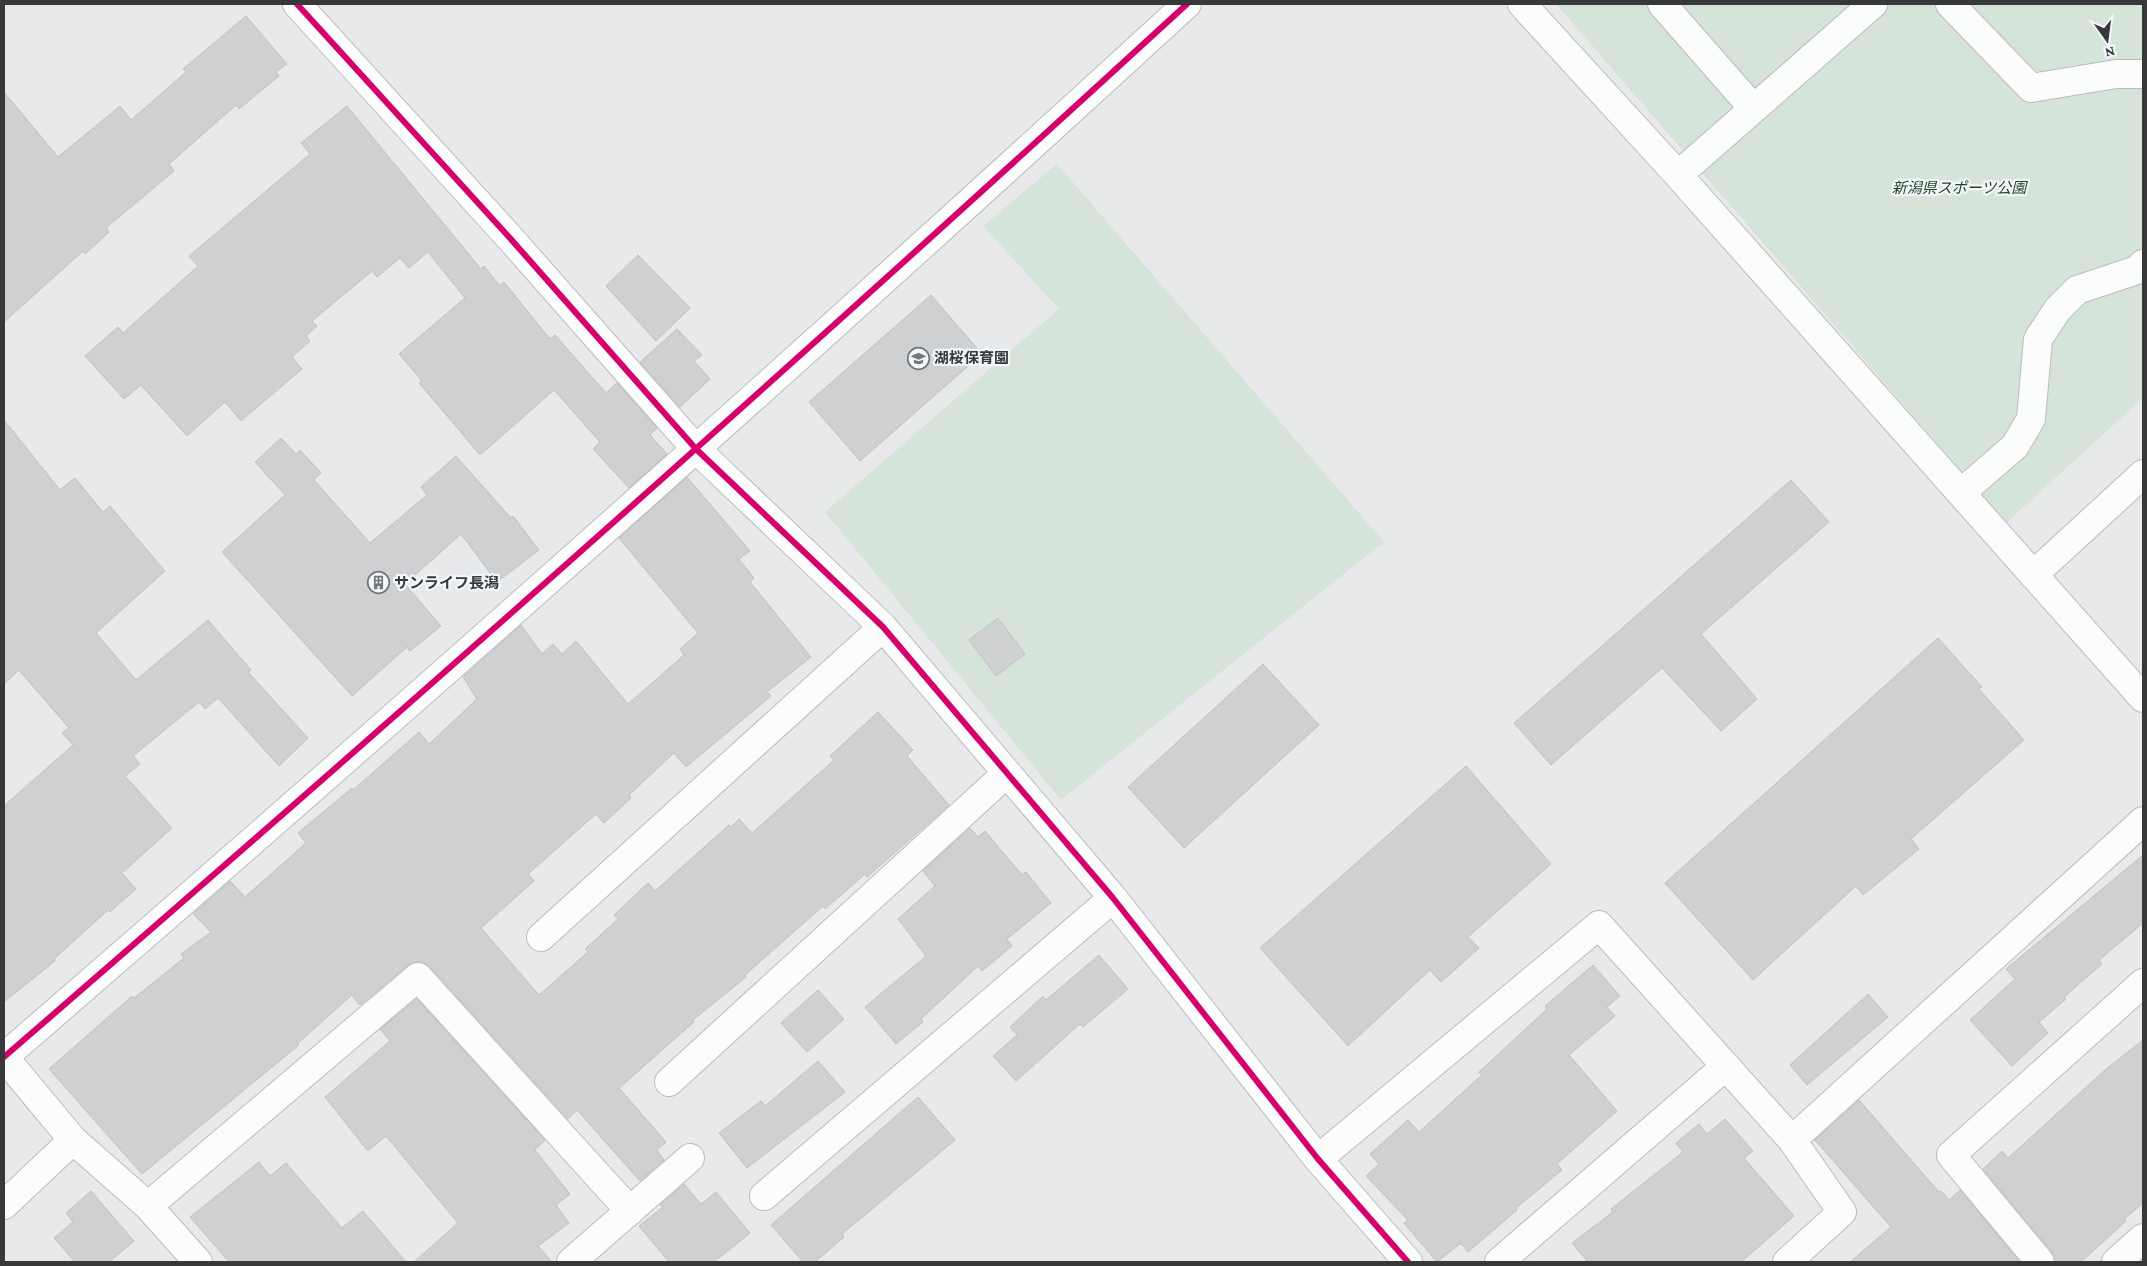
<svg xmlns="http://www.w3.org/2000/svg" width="2147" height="1266" viewBox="0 0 2147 1266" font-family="'Crimson Pro','Noto Sans JP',serif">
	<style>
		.green { fill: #d6e3d8 }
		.building { fill: #cfd0d1; stroke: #c0c1c2 }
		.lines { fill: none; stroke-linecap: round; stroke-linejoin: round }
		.minor-casing { stroke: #babcbd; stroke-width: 30 }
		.minor { stroke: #fbfcfc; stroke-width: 28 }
		.cycleway-casing { stroke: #f3f6fa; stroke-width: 9 }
		.cycleway { stroke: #d6006c; stroke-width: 6 }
		.labels { text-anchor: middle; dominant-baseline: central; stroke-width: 4.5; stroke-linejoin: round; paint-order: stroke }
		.park-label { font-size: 15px; font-style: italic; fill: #1e4525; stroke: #f3f6fa }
		.poi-label { font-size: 15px; font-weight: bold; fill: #363839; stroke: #f3f6fa; text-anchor: start }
	</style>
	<rect width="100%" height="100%" fill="#e7e9eb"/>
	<!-- green -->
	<path class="green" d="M 1556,4 L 2143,4 L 2143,398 L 2006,523 Z
		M 1057,164 L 1384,542 L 1061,800 L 825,512 L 1059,309 L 983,226 Z"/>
	<!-- building -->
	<path class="building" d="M 246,16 L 287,64 L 276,72 L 279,76 L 239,109 L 236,105 L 169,164 L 174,171 L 106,228 L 109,232 L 85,254 L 83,251 L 4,322 L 4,92 L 58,157 L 120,106 L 131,120 L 186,72 L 183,69 Z
		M 347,106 L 481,269 L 484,266 L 500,286 L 504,282 L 550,339 L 555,335 L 606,393 L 617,383 L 657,428 L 650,435 L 667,454 L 629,488 L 593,449 L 600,442 L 554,390 L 480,455 L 454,424 L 419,383 L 422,381 L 399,354 L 465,298 L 428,252 L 409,268 L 400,258 L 377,277 L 372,271 L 312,321 L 317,326 L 306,336 L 310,341 L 292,357 L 302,369 L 241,421 L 225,402 L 187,436 L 141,385 L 124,399 L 85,356 L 118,327 L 123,333 L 198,266 L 189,256 L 310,154 L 301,143 Z
		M 638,255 L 690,308 L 656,341 L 606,286 Z
		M 931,295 L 982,354 L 860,461 L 809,402 Z
		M 677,329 L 702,355 L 694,361 L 710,379 L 680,407 L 640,362 Z
		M 4,420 L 60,490 L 75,478 L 103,512 L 110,506 L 165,571 L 96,633 L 136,680 L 208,620 L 251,670 L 248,672 L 308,738 L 279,766 L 218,698 L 205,709 L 199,702 L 133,756 L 140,764 L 125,776 L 172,828 L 122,873 L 136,889 L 110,912 L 108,910 L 54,959 L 55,961 L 4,1002 L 4,806 L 73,745 L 62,733 L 69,728 L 19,670 L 4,684 Z
		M 281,438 L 296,454 L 300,450 L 321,473 L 314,480 L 370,543 L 427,495 L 421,487 L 456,456 L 511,518 L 513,516 L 539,550 L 497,582 L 461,534 L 405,584 L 441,626 L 410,651 L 407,647 L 352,696 L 222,552 L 285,495 L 255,462 Z
		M 687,477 L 750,551 L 739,559 L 754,578 L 750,582 L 811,657 L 767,692 L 771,696 L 686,767 L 674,753 L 629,795 L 631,798 L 604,823 L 596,814 L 528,874 L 534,881 L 481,928 L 539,995 L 588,952 L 585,949 L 618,919 L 614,915 L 648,883 L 655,891 L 729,825 L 731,827 L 739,819 L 752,833 L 834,760 L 830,756 L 878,712 L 913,750 L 907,756 L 949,805 L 867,877 L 865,874 L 825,909 L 823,906 L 745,975 L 746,977 L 693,1020 L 694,1022 L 619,1088 L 666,1142 L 657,1150 L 664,1160 L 640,1181 L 577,1110 L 568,1119 L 430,967 L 423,962 L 416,962 L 408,965 L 360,1005 L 352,995 L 297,1044 L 299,1045 L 142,1174 L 49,1069 L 132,996 L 134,998 L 184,958 L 181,954 L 211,932 L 193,914 L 230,881 L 245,897 L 306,843 L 298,833 L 352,788 L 353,790 L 419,732 L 429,744 L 477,699 L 463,677 L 521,625 L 542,654 L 553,644 L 562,654 L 576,641 L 628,704 L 684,655 L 680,649 L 698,633 L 619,538 Z
		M 1791,480 L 1829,522 L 1701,634 L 1757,699 L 1721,731 L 1662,668 L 1551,765 L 1514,723 Z
		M 998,618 L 1025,654 L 996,676 L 969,640 Z
		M 1938,638 L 1982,687 L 1979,689 L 2024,740 L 1911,839 L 1919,849 L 1863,895 L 1856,886 L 1753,980 L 1665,883 Z
		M 1263,664 L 1319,725 L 1184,848 L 1128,787 Z
		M 1466,766 L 1551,864 L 1468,937 L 1479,948 L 1458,967 L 1441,982 L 1430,970 L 1348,1046 L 1260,948 Z
		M 970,828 L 978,837 L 985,831 L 1022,875 L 1026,872 L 1051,903 L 1007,939 L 1012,946 L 982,971 L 978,966 L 921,1019 L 923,1022 L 896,1044 L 865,1007 L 926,956 L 898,919 L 935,886 L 923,871 Z
		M 2143,855 L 2143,923 L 2099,960 L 2102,964 L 2064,997 L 2066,999 L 2039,1022 L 2048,1033 L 2012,1066 L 1970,1020 L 2015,979 L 2006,969 Z
		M 1099,955 L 1128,989 L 1083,1027 L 1080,1024 L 1016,1081 L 993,1056 L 1017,1035 L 1010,1027 L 1043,996 L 1046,1000 Z
		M 1593,965 L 1620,996 L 1607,1007 L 1615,1016 L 1569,1055 L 1617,1111 L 1557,1164 L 1562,1170 L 1516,1208 L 1517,1210 L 1468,1252 L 1461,1243 L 1437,1262 L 1404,1223 L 1408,1220 L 1366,1176 L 1379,1164 L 1370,1154 L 1408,1120 L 1419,1132 L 1482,1075 L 1479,1072 L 1547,1009 L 1545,1006 Z
		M 818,990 L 844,1019 L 807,1052 L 781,1023 Z
		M 1868,994 L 1888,1017 L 1807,1085 L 1790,1065 Z
		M 417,999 L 545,1140 L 535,1150 L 570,1194 L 556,1205 L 569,1223 L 538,1246 L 552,1262 L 414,1262 L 458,1223 L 386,1136 L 368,1151 L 325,1097 L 390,1041 L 380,1029 Z
		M 2143,1040 L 2143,1203 L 2124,1219 L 2126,1221 L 2081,1262 L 2055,1262 L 2052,1252 L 1983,1169 L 2002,1151 L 2008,1158 L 2105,1070 Z
		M 818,1061 L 845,1092 L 747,1168 L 719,1133 L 761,1101 L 765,1106 Z
		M 918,1097 L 955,1140 L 842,1234 L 844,1237 L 815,1262 L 803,1262 L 771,1225 Z
		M 1859,1100 L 1939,1192 L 1941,1191 L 1949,1200 L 1960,1190 L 2020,1262 L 1850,1262 L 1891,1227 L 1815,1140 Z
		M 1725,1119 L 1753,1151 L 1744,1158 L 1794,1216 L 1741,1262 L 1588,1262 L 1572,1243 L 1613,1212 L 1611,1209 L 1683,1152 L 1676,1143 L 1699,1124 L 1707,1134 Z
		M 259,1162 L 270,1176 L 286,1163 L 342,1228 L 363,1211 L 406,1262 L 229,1262 L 190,1217 Z
		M 684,1184 L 701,1204 L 716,1192 L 750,1233 L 714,1262 L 669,1262 L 639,1226 L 663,1207 L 660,1205 Z
		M 91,1191 L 134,1241 L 109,1262 L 75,1262 L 54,1238 L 73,1222 L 66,1213 Z"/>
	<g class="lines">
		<defs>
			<path id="minor" d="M 297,4 L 509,237 L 696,449 L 883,627 L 1113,898 L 1318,1159 L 1408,1262
				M 1522,4 L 1678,175 L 2143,698
				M 1662,4 L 1753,108
				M 1950,4 L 2031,88 L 2116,74 L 2143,74
				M 1678,175 L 1873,4
				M 1961,493 L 2015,446 L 2031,419 L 2038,339 L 2058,309 L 2077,290 L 2137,270 L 2143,264
				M 2033,575 L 2143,474
				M 541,937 L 883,627
				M 4,1057 C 403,712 798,361 1187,4
				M 4,1057 L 73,1140 L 148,1206 L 198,1262
				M 669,1082 L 1006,774
				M 1792,1140 L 2143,821
				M 1318,1159 L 1599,925 L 1792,1140 L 1842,1212 L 1787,1262
				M 764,1196 L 1113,898
				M 4,1205 L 73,1140
				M 148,1206 L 418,977 L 630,1211
				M 571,1262 L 690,1158
				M 1499,1262 L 1726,1066
				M 2040,1262 L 1951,1155 L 2143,983
				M 2116,1262 L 2143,1238"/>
		</defs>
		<!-- minor casing -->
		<use href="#minor" class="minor-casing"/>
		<!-- minor -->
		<use href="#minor" class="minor"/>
		<defs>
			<path id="cycleway" d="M 297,4 L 509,237 L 696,449 L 883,627 L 1113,898 L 1318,1159 L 1408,1262
				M 4,1057 C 403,712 798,361 1187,4"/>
		</defs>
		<!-- cycleway casing -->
		<use href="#cycleway" class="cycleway-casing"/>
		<!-- cycleway -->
		<use href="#cycleway" class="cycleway"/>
	</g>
	<!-- icons -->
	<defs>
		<symbol id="school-ring" viewBox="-11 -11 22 22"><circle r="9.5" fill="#f3f6fa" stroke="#747677" stroke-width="1.5"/><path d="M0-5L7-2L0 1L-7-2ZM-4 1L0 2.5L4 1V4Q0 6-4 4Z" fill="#747677"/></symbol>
		<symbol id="building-ring" viewBox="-11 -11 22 22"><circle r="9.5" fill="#f3f6fa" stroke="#747677" stroke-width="1.5"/><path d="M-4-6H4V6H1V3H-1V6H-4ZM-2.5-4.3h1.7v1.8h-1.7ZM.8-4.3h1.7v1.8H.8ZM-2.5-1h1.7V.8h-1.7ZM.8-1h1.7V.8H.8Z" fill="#747677"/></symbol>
	</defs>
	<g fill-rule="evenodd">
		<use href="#school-ring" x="906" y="346" width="25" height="25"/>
		<use href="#building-ring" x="366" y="570" width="25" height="25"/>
	</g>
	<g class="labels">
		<!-- park labels -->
		<g class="park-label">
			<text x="1959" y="188">新潟県スポーツ公園</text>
		</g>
		<!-- poi labels -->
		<g class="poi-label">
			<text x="934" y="358">湖桜保育園</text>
			<text x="394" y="583">サンライフ長潟</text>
		</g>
	</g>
	<!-- border -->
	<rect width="2147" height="1266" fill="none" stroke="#363839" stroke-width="10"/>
	<!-- north arrow -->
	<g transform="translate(2107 40) rotate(166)" stroke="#f3f6fa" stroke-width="4" paint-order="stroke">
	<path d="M0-4L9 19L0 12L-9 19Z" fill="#363839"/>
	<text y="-8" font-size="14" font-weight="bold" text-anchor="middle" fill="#363839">N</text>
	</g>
</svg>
